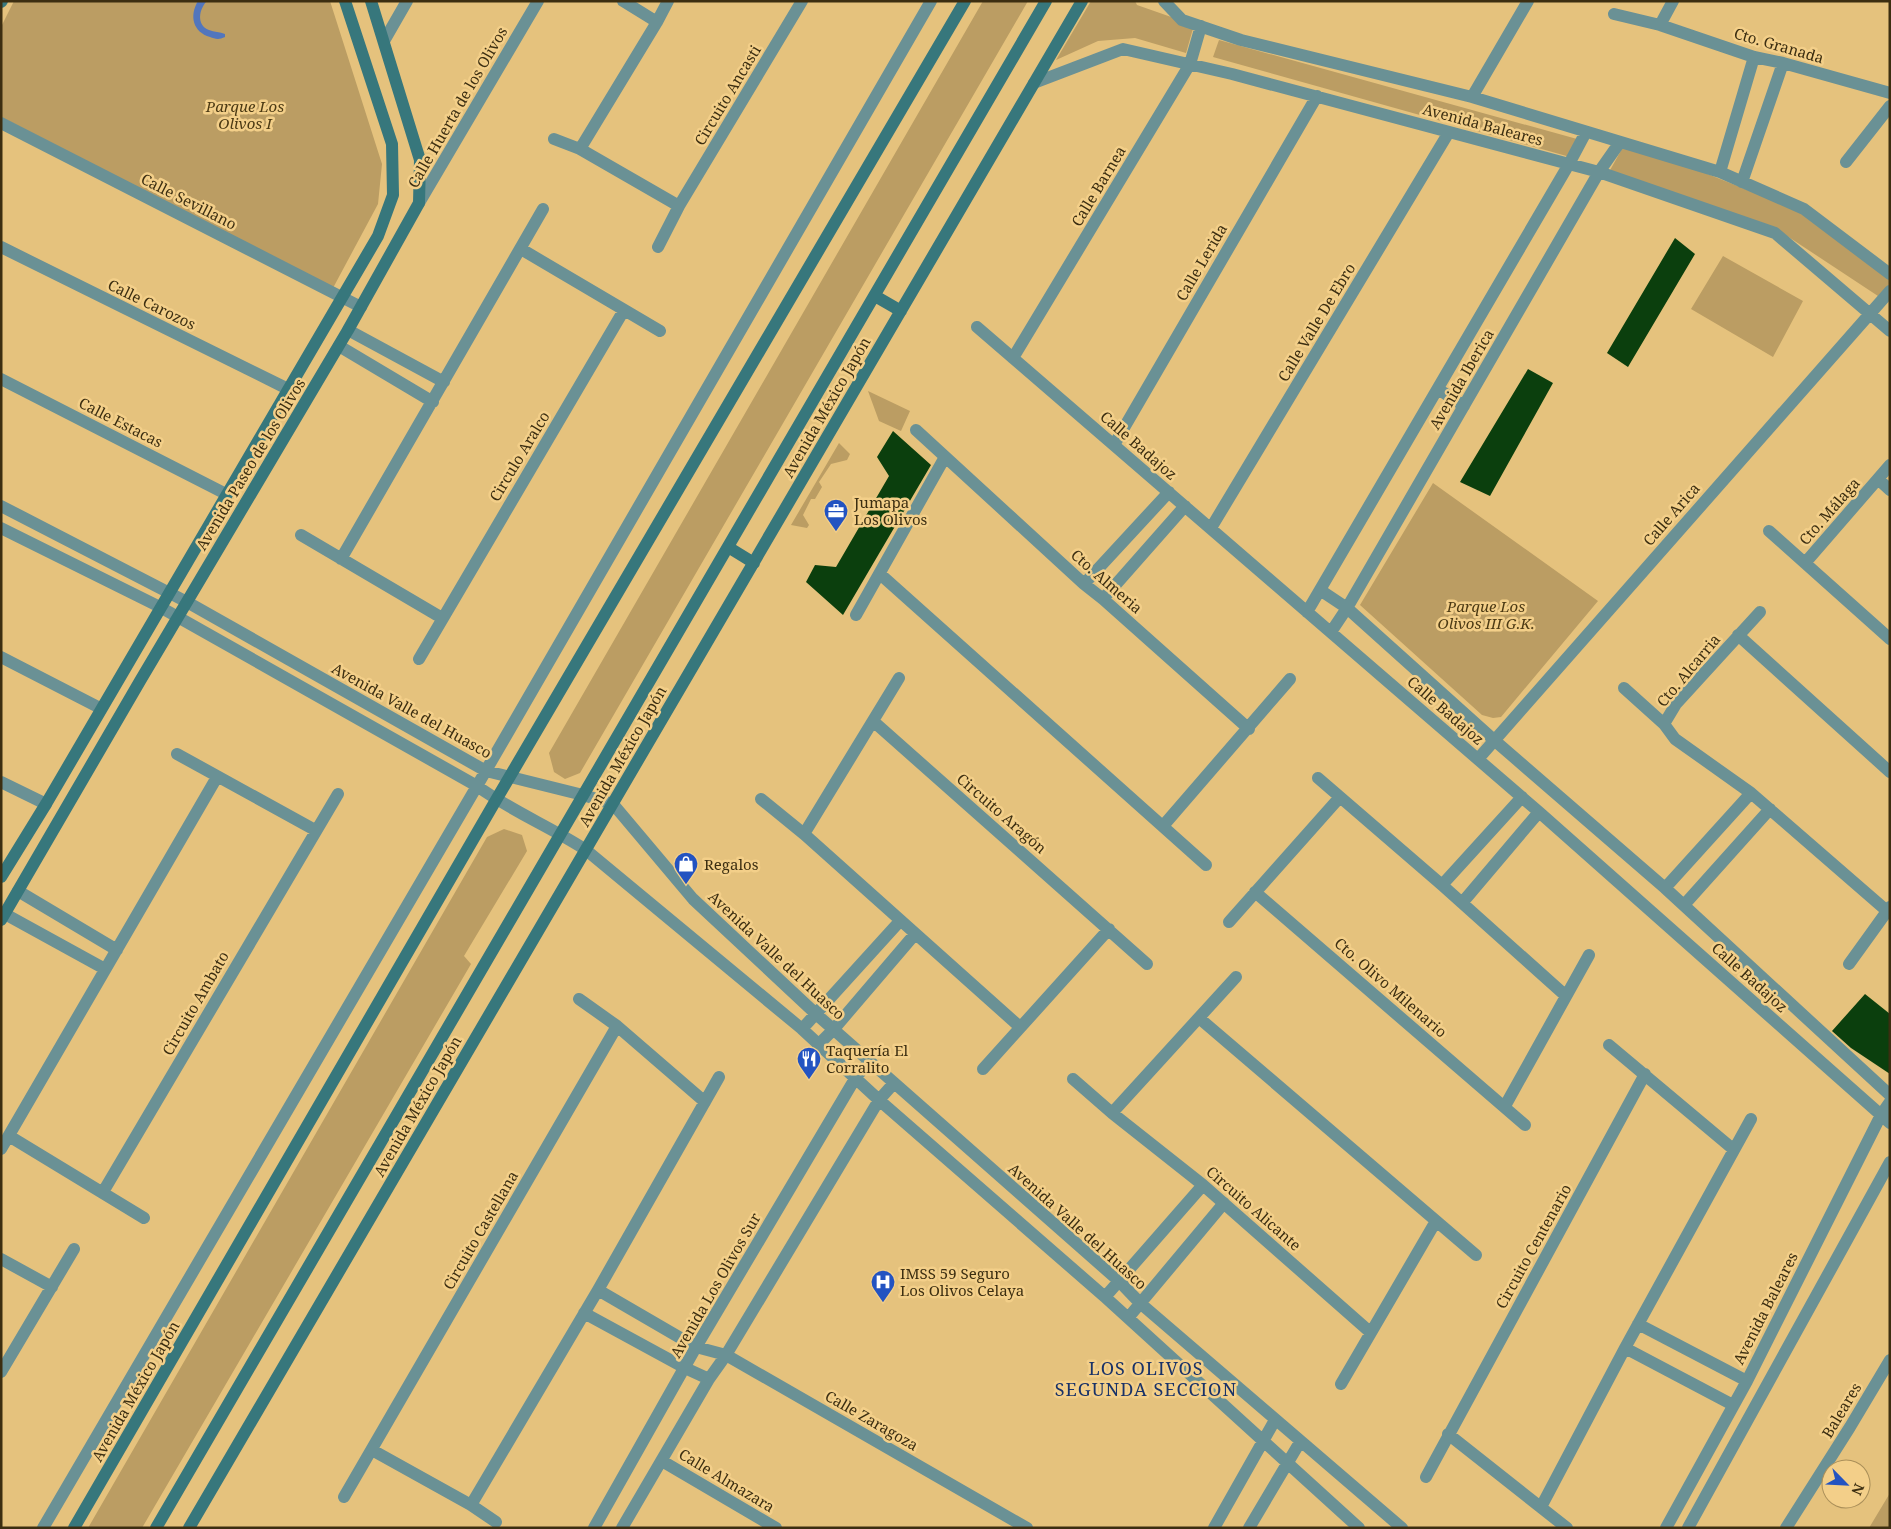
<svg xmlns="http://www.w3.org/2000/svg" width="1891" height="1529" viewBox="0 0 1891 1529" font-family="'Noto Serif',serif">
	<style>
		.green { fill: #bb9d63 }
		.water { fill: #5276bd }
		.building { fill: #0b3f0d }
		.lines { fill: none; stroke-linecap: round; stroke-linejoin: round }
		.street { stroke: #6a9195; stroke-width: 12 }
		.secondary { stroke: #37777c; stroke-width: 12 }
		.labels { text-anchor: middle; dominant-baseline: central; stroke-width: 5; stroke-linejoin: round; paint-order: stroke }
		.street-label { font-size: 15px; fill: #3c2e11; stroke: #f3cf89 }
		.park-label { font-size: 15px; font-style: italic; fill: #4c3a14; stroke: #f3cf89 }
		.poi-label { font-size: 15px; fill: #3c2e11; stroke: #f3cf89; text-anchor: start }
		.quarter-label { font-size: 18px; letter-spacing: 1px; fill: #193268; stroke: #f3cf89 }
	</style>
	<rect width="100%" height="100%" fill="#e5c27d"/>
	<!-- green -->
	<path class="green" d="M 14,1 L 330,1 L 382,164 L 378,204 L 333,288 L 1,117 L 1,27 Z
		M 983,1 L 1028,1 L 580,773 L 565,779 L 554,772 L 549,753 Z
		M 1091,1 L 1135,1 L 1137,5 L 1194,25 L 1186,53 L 1135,38 L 1098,41 L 1056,60 Z
		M 1219,40 L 1577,139 L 1570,157 L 1213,57 Z
		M 1623,147 L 1695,169 L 1800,211 L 1890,271 L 1890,285 L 1878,296 L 1778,230 L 1609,172 Z
		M 1723,256 L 1803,301 L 1773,357 L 1691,309 Z
		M 868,391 L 910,411 L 901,431 L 879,421 Z
		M 839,443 L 850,454 L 847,460 L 831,464 L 819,482 L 822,487 L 815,499 L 811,499 L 803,515 L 809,525 L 807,528 L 791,525 Z
		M 1433,483 L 1598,601 L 1501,717 L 1493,718 L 1482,715 L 1360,605 Z
		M 504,829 L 522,835 L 527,851 L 464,956 L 471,964 L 142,1528 L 88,1528 L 487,837 Z
		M 1890,1493 L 1890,1528 L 1869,1528 Z"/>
	<!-- water -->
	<path class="water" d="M 198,1 L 207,1 C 199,9 196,25 209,30 C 214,32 220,32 225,34 L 225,37 C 219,40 215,39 210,37 C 193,32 189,16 198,1 Z"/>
	<!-- building -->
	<path class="building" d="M 1675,238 L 1695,254 L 1628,367 L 1607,353 Z
		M 1528,369 L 1553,383 L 1490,496 L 1460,482 Z
		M 893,431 L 931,465 L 843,615 L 806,582 L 815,565 L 836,567 L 889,476 L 877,457 Z
		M 1865,994 L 1890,1014 L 1890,1074 L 1851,1048 L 1832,1031 Z"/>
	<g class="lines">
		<!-- street -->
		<path class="street" d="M 623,1 L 657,22
			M 1164,1 L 1182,20 L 1241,40 L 1472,97 L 1720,172 L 1804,209 L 1890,274
			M 1614,14 L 1660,25 L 1754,57 L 1783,63 L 1890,93
			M 1660,25 L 1673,1
			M 384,41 L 407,1
			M 1034,83 L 1123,49 L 1232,74 L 1599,172 L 1775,233 L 1890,331
			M 1472,97 L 1528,1
			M 1,123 L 361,307
			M 554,139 L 580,149 L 679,206
			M 580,149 L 657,22 L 668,1
			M 1846,162 L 1890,106
			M 1720,172 L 1754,57
			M 1742,182 L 1783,63
			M 419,203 L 538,1
			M 1,247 L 288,389
			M 658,247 L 679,206 L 802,1
			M 521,249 L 660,331
			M 977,327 L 1539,812 L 1890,1123
			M 348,330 L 444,382
			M 339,346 L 433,402
			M 1013,358 L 1190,64 L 1201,26
			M 1,379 L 226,494
			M 1438,389 L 1464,406
			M 916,430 L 1084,584 L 1103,599 L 1249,729
			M 1114,445 L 1317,96
			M 1878,479 L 1890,490
			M 1,506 L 187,602 L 486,771 L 583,795 L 613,804 L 693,899 L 816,1014 L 1119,1281 L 1140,1303 L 1402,1528
			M 1,528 L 160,607 L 477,786 C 511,811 551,827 586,850 L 802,1029 L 879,1100 L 1105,1297 L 1359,1528
			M 1211,528 L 1449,132
			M 1769,531 L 1890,639
			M 301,535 L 442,618
			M 341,559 L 543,209
			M 1805,563 L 1890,465
			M 880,574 L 1206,865
			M 1084,584 L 1169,492
			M 1320,590 L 1347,608 L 1494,740 L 1665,888 L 1890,1095
			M 1103,599 L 1185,506
			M 1307,612 L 1569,164 L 1586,132
			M 856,615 L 945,457
			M 1331,632 L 1347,608 L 1599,172 L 1620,142
			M 1738,635 L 1890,772
			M 1,657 L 100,708
			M 419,659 L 624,310
			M 1624,688 L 1664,724 L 1675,739 L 1751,793 L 1887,911
			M 873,721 L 1147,964
			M 1664,724 L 1676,704 L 1760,612
			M 177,754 L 315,830
			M 1478,759 L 1890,291
			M 1318,778 L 1442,885 L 1566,996
			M 1,782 L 46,804
			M 761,799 L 804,834 L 1020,1027
			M 1163,826 L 1290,679
			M 804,834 L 899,678
			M 1442,885 L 1522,797
			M 1665,888 L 1751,793
			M 18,891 L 117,950
			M 1255,892 L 1525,1125
			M 1462,903 L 1539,812
			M 1684,905 L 1770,809
			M 5,914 L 105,969
			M 1229,922 L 1340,797
			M 1849,964 L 1890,907
			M 579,999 L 617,1026 L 705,1102
			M 1199,1018 L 1476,1255
			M 802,1029 L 900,921
			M 819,1044 L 833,1030 L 915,934
			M 1609,1045 L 1733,1149
			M 983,1069 L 1109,929
			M 1073,1079 L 1112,1113 L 1203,1185 L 1370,1332
			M 1505,1106 L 1589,955
			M 1112,1113 L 1236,977
			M 9,1136 L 144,1218
			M 1,1149 L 217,777
			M 103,1192 L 338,794
			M 1,1259 L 52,1287
			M 598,1290 L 696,1347 L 726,1355 L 1027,1528
			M 1105,1297 L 1203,1185
			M 584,1313 L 685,1368 L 709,1379
			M 1128,1318 L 1224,1203
			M 1638,1324 L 1747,1381
			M 1625,1348 L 1733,1405
			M 1,1372 L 74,1249
			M 1341,1384 L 1436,1221
			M 1448,1434 L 1567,1528
			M 372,1450 L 471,1505 L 496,1522
			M 662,1461 L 776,1528
			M 1426,1477 L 1645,1074
			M 344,1497 L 617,1026
			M 471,1505 L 598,1290 L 719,1077
			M 1541,1507 L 1625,1348 L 1751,1119
			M 43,1528 L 477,786 L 931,1
			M 594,1528 L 696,1347 L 856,1077 L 869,1062
			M 622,1528 L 709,1379 L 726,1355 L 879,1100 L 894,1083
			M 1214,1528 L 1275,1420
			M 1249,1528 L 1300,1442
			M 1666,1528 L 1747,1381 L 1881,1115 L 1890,1102
			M 1688,1528 L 1890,1162
			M 1786,1528 L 1850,1427 L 1890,1360"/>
		<!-- secondary -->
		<path class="secondary" d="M 1,2 L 2,1
			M 875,296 L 901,311
			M 728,547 L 754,563
			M 1,877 L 46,804 L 378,236 L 393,195 L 392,144 L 345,1
			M 1,920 L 140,681 L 348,330 L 419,203 L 420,160 L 371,1
			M 74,1528 L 496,800 L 965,1
			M 156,1528 L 1046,1
			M 189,1528 L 1082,1"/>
	</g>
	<!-- icons -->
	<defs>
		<symbol id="office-pin" viewBox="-11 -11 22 30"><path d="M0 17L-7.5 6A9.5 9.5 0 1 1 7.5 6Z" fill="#2353c1" stroke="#f3cf89"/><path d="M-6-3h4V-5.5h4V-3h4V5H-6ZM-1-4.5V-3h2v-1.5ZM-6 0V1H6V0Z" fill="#fff"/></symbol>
		<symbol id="shop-pin" viewBox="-11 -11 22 30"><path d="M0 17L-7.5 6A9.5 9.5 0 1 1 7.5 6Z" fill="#2353c1" stroke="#f3cf89"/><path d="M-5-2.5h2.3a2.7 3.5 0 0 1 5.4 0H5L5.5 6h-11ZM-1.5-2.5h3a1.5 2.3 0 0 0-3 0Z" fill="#fff"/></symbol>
		<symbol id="restaurant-pin" viewBox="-11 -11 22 30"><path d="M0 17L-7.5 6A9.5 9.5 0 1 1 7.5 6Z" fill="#2353c1" stroke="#f3cf89"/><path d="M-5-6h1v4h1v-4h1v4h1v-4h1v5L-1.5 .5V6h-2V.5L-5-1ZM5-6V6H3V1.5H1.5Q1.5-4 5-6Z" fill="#fff"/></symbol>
		<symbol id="hospital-pin" viewBox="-11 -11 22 30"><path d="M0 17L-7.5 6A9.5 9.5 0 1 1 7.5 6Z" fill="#2353c1" stroke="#f3cf89"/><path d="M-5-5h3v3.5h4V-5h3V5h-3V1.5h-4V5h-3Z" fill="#fff"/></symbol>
	</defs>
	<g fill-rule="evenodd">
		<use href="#office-pin" x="822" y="497" width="28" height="38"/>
		<use href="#shop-pin" x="672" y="850" width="28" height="38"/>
		<use href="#restaurant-pin" x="795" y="1045" width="28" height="38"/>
		<use href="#hospital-pin" x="869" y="1268" width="28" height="38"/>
	</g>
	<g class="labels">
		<!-- street labels -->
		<g class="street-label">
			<text transform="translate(1779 45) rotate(16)">Cto. Granada</text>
			<text transform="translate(727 95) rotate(-59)">Circuito Ancasti</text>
			<text transform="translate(457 107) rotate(-60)">Calle Huerta de los Olivos</text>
			<text transform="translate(1483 124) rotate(15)">Avenida Baleares</text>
			<text transform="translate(1098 186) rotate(-59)">Calle Barnea</text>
			<text transform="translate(189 201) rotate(27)">Calle Sevillano</text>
			<text transform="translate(1201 262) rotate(-60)">Calle Lerida</text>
			<text transform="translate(152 304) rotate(26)">Calle Carozos</text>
			<text transform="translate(1316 322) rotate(-59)">Calle Valle De Ebro</text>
			<text transform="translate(1461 379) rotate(-60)">Avenida Iberica</text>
			<text transform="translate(826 407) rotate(-60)">Avenida México Japón</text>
			<text transform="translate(121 422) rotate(27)">Calle Estacas</text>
			<text transform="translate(1139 445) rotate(41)">Calle Badajoz</text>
			<text transform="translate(519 456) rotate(-59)">Circulo Aralco</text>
			<text transform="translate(250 464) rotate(-59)">Avenida Paseo de los Olivos</text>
			<text transform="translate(1829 511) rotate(-49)">Cto. Málaga</text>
			<text transform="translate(1671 514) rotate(-49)">Calle Arica</text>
			<text transform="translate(1107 581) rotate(41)">Cto. Almeria</text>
			<text transform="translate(1688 670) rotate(-50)">Cto. Alcarria</text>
			<text transform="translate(412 710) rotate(29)">Avenida Valle del Huasco</text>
			<text transform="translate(1446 710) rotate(41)">Calle Badajoz</text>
			<text transform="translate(622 756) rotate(-60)">Avenida México Japón</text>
			<text transform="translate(1002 813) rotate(41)">Circuito Aragón</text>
			<text transform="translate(777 955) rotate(43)">Avenida Valle del Huasco</text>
			<text transform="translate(1750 977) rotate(42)">Calle Badajoz</text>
			<text transform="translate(1391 987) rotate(41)">Cto. Olivo Milenario</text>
			<text transform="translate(195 1003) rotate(-60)">Circuito Ambato</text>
			<text transform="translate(417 1106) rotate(-60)">Avenida México Japón</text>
			<text transform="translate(1254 1208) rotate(41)">Circuito Alicante</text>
			<text transform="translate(1078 1226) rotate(42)">Avenida Valle del Huasco</text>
			<text transform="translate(480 1230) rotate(-60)">Circuito Castellana</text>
			<text transform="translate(1533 1246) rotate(-61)">Circuito Centenario</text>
			<text transform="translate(715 1285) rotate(-60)">Avenida Los Olivos Sur</text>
			<text transform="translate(1765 1308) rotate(-63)">Avenida Baleares</text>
			<text transform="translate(135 1391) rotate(-60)">Avenida México Japón</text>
			<text transform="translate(1841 1410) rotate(-59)">Baleares</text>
			<text transform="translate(872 1420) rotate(30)">Calle Zaragoza</text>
			<text transform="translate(727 1480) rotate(31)">Calle Almazara</text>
		</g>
		<!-- park labels -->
		<g class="park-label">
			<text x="245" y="106">Parque Los<tspan x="245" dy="17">Olivos I</tspan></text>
			<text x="1486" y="606">Parque Los<tspan x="1486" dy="17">Olivos III G.K.</tspan></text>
		</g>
		<!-- poi labels -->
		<g class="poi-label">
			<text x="854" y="502">Jumapa<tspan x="854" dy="17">Los Olivos</tspan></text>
			<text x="704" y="864">Regalos</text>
			<text x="826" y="1050">Taquería El<tspan x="826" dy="17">Corralito</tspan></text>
			<text x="900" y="1273">IMSS 59 Seguro<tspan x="900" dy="17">Los Olivos Celaya</tspan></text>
		</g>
		<!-- quarter labels -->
		<g class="quarter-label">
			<text x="1146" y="1368">LOS OLIVOS<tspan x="1146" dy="21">SEGUNDA SECCION</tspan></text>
		</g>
	</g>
	<!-- border -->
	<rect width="1891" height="1529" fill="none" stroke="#3c2e11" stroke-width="5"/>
	<!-- north arrow -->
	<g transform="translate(1846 1484) rotate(114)"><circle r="24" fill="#f3cf89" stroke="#aa8f59"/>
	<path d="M0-4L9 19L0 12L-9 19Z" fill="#2353c1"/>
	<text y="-8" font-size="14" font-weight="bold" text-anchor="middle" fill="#3c2e11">N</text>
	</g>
</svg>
